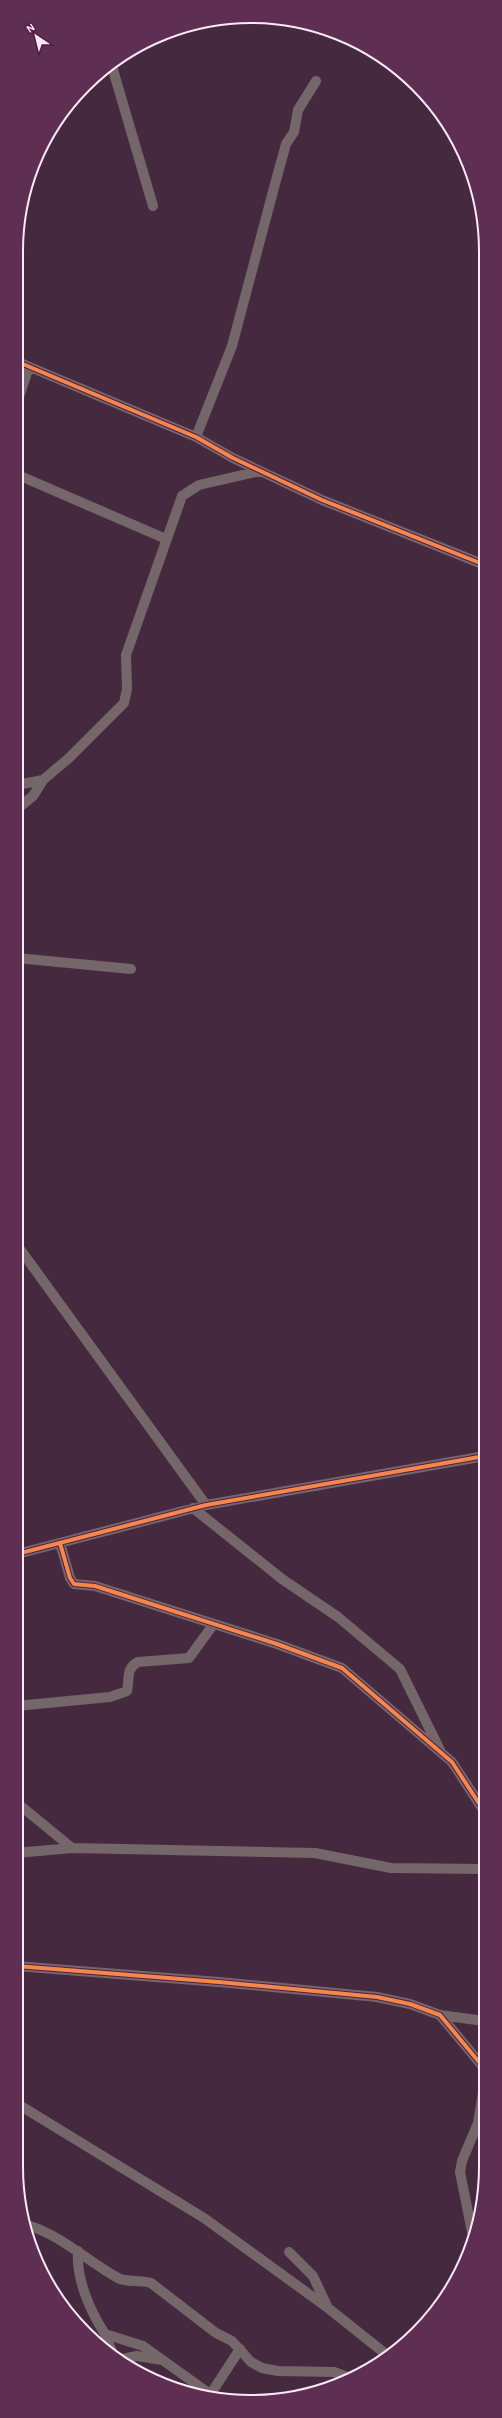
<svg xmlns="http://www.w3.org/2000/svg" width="502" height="2418" viewBox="0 0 502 2418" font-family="'Alegreya Sans',sans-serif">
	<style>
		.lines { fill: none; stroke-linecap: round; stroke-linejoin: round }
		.minor { stroke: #756669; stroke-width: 10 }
		.cycleway-casing { stroke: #511e45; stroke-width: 6 }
		.cycleway { stroke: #f5874c; stroke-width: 4 }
		.rim { fill: none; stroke: #fce8f6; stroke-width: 2 }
	</style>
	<rect width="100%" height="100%" fill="#452a3f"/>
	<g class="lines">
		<!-- minor -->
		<path class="minor" d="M 111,63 L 153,206
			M 18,362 L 196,437 L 233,458 L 322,500 L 485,565
			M 18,400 L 29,367
			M 196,437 L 232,346 L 275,184 L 286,144 L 294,132 L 298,110 L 316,81
			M 18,475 L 166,539
			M 17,785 L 43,780
			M 17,809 L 33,796 L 43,780 L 69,758 L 124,703 L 127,689 L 126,655 L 182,496 L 199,485 L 260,471
			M 17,958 L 131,969
			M 17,1245 L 206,1505
			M 193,1508 L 282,1579 L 338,1617 L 400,1669 L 440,1750
			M 60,1543 L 70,1578 L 74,1584 L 95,1586 L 277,1644 L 342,1668 L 452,1762 L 484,1811
			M 17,1554 L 206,1505 L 485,1456
			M 16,1706 L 110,1697 L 127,1691 C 130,1679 125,1669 138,1662 L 189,1658 L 213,1625
			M 16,1802 L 72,1848
			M 16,1853 L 72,1848 L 315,1853 L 391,1868 L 484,1869
			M 16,1966 L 219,1982 L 377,1997 L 410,2004 L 440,2015 L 484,2068
			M 440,2015 L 484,2021
			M 16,2103 L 204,2218 L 328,2308 L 387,2355
			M 27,2225 C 61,2235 87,2261 118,2278 C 127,2283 140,2279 151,2283 L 216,2333 L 232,2341 L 251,2362 L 262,2368 L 278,2371 L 334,2372 L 347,2377
			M 472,2232 L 460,2172 L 462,2161 L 478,2123 L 484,2086
			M 78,2251 C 76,2279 90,2311 105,2334 L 143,2346 L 210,2394
			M 289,2252 L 313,2276 L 328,2308
			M 105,2334 L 113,2354
			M 122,2359 L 137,2356 L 162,2360
			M 210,2395 L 240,2349"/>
		<defs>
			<path id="cycleway" d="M 18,362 L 196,437 L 233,458 L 322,500 L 485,565
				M 60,1543 L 70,1578 L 74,1584 L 95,1586 L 277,1644 L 342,1668 L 452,1762 L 484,1811
				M 17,1554 L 206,1505 L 485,1456
				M 16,1966 L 219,1982 L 377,1997 L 410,2004 L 440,2015 L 484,2068"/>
		</defs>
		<!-- cycleway casing -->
		<use href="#cycleway" class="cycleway-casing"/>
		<!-- cycleway -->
		<use href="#cycleway" class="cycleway"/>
	</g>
	<!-- crop -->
	<path d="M0 0H502V2418H0ZM251 23H251A228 228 0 0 1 479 251V2167A228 228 0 0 1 251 2395H251A228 228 0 0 1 23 2167V251A228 228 0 0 1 251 23Z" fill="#5f2e53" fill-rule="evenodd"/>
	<path class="rim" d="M251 23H251A228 228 0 0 1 479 251V2167A228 228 0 0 1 251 2395H251A228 228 0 0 1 23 2167V251A228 228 0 0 1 251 23Z"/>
	<!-- north arrow -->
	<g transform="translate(36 36) rotate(325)" stroke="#511e45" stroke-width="3" paint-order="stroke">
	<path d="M0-3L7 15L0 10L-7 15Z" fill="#fce8f6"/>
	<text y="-6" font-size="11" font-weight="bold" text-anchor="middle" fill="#fce8f6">N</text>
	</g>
</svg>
